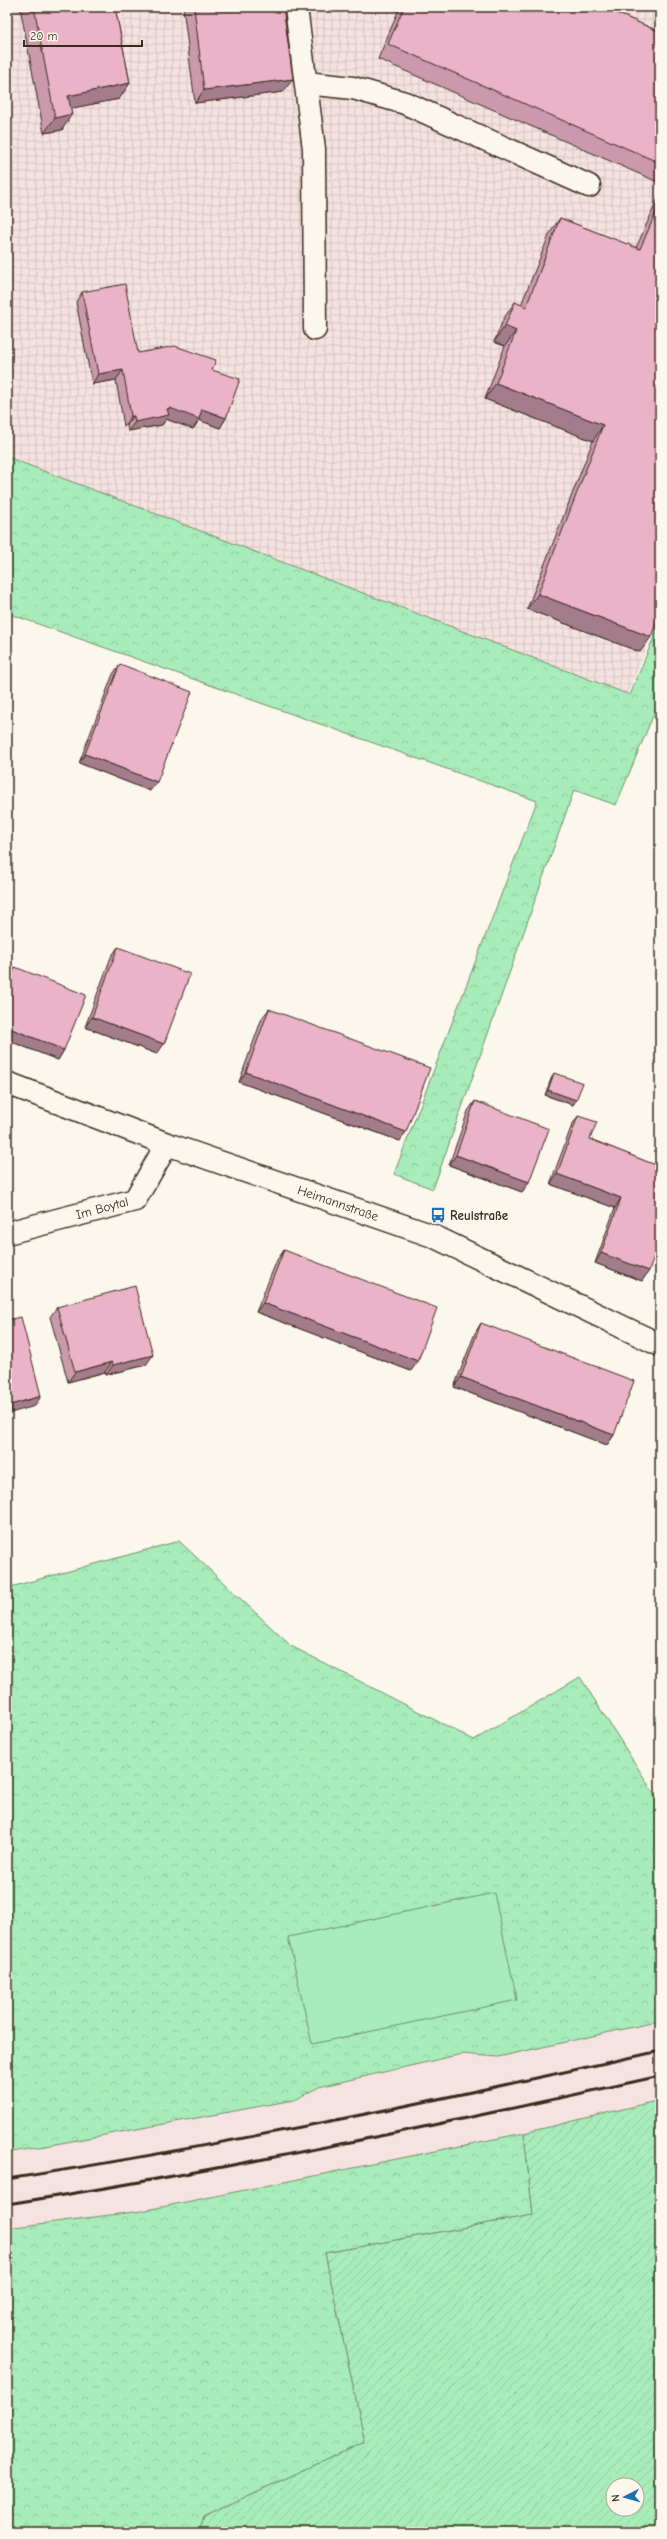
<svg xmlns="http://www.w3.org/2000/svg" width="667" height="2539" viewBox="0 0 667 2539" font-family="'Comic Neue',sans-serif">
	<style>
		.built { fill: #f6e3e1 }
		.industrial { fill: url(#industrial-grid) }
		.forest { fill: url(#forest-crowns); stroke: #728c6c }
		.garden { fill: url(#garden-furrows); stroke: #728c6c; fill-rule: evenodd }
		.pitch { fill: #a8edb9; stroke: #728c6c }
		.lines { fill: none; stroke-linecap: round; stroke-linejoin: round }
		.minor-casing { stroke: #3b2a1e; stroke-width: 25 }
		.minor { stroke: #fbf7ec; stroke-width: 22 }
		.rail { stroke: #3b2a1e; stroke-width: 3 }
		.wall { fill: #ca9aac; stroke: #3b2a1e }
		.shaded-wall { fill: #a47d8c; stroke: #3b2a1e }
		.building { fill: #ebb3c8; stroke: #3b2a1e }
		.labels { text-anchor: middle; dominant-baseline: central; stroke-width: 3; stroke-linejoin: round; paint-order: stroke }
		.street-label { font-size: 13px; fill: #3b2a1e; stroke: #fbf7ec }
		.poi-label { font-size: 13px; font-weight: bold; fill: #3b2a1e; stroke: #fbf7ec; text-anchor: start }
	</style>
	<defs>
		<pattern id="industrial-grid" width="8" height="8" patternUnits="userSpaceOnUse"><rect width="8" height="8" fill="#f6e3e1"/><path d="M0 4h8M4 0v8" fill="none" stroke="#d4c3c1"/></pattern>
		<pattern id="forest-crowns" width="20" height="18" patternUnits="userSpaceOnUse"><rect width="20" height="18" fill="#a8edb9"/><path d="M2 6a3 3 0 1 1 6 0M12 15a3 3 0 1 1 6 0" fill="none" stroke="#92cb9f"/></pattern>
		<pattern id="garden-furrows" width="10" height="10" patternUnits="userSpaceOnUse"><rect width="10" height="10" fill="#a8edb9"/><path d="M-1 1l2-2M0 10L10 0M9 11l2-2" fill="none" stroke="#92cb9f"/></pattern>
	</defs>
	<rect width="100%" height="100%" fill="#fbf7ec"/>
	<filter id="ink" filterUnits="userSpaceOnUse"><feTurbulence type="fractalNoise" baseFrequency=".025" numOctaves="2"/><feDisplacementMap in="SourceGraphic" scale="8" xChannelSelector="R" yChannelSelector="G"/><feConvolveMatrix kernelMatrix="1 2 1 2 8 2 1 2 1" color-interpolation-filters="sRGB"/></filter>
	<g filter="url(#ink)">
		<!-- built -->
		<path class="built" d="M 660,2021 L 660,2100 L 524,2133 L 142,2211 L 7,2228 L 7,2153 L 294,2100 L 319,2088 L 462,2054 L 498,2057 Z"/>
		<!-- industrial -->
		<path class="industrial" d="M 7,7 L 660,7 L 660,615 L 628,694 L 7,461 Z"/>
		<!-- forest -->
		<path class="forest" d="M 7,457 L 630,695 L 660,622 L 660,699 L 616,805 L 574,790 L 433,1189 L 394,1174 L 537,801 L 7,613 Z
			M 179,1541 L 291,1646 L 474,1740 L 580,1677 L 660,1803 L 660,2021 L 498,2057 L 462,2054 L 319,2087 L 294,2100 L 7,2153 L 7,1588 Z
			M 524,2133 L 533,2215 L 325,2253 L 365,2442 L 204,2516 L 199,2532 L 7,2531 L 7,2228 L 142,2211 Z"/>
		<!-- garden -->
		<path class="garden" d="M 660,2100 L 660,2532 L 199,2532 L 204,2516 L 365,2442 L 325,2253 L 533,2215 L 524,2133 ZM 613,2485 L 637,2485 L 637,2509 L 613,2509 Z"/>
		<!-- pitch -->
		<path class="pitch" d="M 494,1893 L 517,2000 L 312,2044 L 288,1937 Z"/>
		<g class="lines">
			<defs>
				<path id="minor" d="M 296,7 L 314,149 L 315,329
					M 306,83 L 353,88 L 405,103 L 589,186
					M 7,1083 L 167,1144 L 433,1236 L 660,1345
					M 7,1233 L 135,1200 L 167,1144"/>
			</defs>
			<!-- minor casing -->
			<use href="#minor" class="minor-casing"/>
			<!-- minor -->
			<use href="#minor" class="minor"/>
			<!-- rail -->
			<path class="rail" d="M 7,2179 C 227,2145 443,2099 660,2051
				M 7,2204 C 226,2170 443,2124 660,2076"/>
		</g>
		<!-- wall -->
		<path class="wall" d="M 20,7 L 115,7 L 130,83 L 119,99 L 71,108 L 62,130 L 44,133 Z
			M 183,7 L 283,7 L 283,92 L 195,103 Z
			M 400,7 L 603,7 L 660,32 L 660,183 L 378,59 Z
			M 660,194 L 660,612 L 640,652 L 527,609 L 593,441 L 485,399 L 505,346 L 494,342 L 504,318 L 515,302 L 521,305 L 550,233 L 560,218 L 636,248 Z
			M 82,292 L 138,353 L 212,370 L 226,418 L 220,428 L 199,420 L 193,429 L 166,419 L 162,425 L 128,431 L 127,425 L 124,426 L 116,380 L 92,384 L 76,302 Z
			M 120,664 L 150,791 L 79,763 L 113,674 Z
			M 118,947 L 157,1054 L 85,1027 L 111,957 Z
			M 15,967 L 64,1050 L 58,1060 L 7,1040 L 7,979 L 8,977 Z
			M 269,1009 L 400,1141 L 239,1082 L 262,1018 Z
			M 554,1073 L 576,1100 L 573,1105 L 545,1095 L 551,1079 Z
			M 475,1101 L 529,1182 L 522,1192 L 449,1165 L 468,1111 Z
			M 578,1116 L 590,1139 L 655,1165 L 658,1155 L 660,1153 L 660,1240 L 642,1281 L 595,1263 L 615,1208 L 550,1184 L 572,1125 Z
			M 284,1250 L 411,1371 L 256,1312 L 277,1260 Z
			M 57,1307 L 146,1365 L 106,1375 L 105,1372 L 68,1382 L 50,1317 Z
			M 481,1323 L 614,1435 L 607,1445 L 454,1387 L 475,1333 Z"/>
		<!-- shaded-wall -->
		<path class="shaded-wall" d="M 293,79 L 283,92 L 195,103 L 204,90 Z
			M 130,83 L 119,99 L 58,111 L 68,96 Z
			M 72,114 L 62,130 L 44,133 L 55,118 Z
			M 505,326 L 516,331 L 505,346 L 494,342 Z
			M 123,370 L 116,380 L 92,384 L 98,374 Z
			M 496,383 L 603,425 L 593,441 L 485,399 Z
			M 170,408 L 202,409 L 226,418 L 220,428 L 199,420 L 193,429 L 166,419 L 162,425 L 128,431 L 135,422 Z
			M 131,416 L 134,416 L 127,425 L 124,426 Z
			M 538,594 L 651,637 L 640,652 L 527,609 Z
			M 85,754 L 157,782 L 150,791 L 79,763 Z
			M 92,1017 L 164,1044 L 157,1054 L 85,1027 Z
			M 7,1027 L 64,1050 L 58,1060 L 7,1040 Z
			M 246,1072 L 406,1132 L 400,1141 L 239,1082 Z
			M 548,1090 L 576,1100 L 573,1105 L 545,1095 Z
			M 456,1155 L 529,1182 L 522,1192 L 449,1165 Z
			M 557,1174 L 621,1198 L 615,1208 L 550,1184 Z
			M 601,1253 L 649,1271 L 642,1281 L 595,1263 Z
			M 263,1303 L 418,1361 L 411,1371 L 256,1312 Z
			M 153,1355 L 146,1365 L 106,1375 L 113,1365 Z
			M 112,1362 L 105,1372 L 68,1382 L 75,1372 Z
			M 461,1377 L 614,1435 L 607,1445 L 454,1387 Z
			M 41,1396 L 35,1406 L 7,1414 L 7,1406 Z"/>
		<!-- building -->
		<path class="building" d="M 34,7 L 115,7 L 130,83 L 68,96 L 72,114 L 55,118 Z
			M 194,7 L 283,7 L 293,79 L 204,90 Z
			M 404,7 L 603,7 L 660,32 L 660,163 L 388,44 Z
			M 660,203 L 660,612 L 651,637 L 538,594 L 603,425 L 496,383 L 516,331 L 505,326 L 515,302 L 526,307 L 560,218 L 640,249 Z
			M 125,284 L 138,353 L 175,346 L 216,360 L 212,370 L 240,379 L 226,418 L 202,409 L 199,419 L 170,408 L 167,409 L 169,415 L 135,422 L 134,416 L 131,416 L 123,370 L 98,374 L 82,292 Z
			M 120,664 L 192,692 L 157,782 L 85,754 Z
			M 118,947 L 190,974 L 164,1044 L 92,1017 Z
			M 15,967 L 86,995 L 64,1050 L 7,1027 L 7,987 Z
			M 269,1009 L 430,1068 L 406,1132 L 246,1072 Z
			M 554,1073 L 583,1083 L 576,1100 L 548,1090 Z
			M 475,1101 L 549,1129 L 529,1182 L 456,1155 Z
			M 578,1116 L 597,1122 L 590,1139 L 658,1166 L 660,1160 L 660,1240 L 649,1271 L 601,1253 L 621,1198 L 557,1174 Z
			M 284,1250 L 437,1308 L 418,1361 L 263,1303 Z
			M 135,1286 L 153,1355 L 113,1365 L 112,1362 L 75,1372 L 57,1307 Z
			M 21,1317 L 41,1396 L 7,1406 L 7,1320 Z
			M 481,1323 L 634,1381 L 614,1435 L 461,1377 Z"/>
	</g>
	<!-- icons -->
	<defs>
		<symbol id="bus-bare" viewBox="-9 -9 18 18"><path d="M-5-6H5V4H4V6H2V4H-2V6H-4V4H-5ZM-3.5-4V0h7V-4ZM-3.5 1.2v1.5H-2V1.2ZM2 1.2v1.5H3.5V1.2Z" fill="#1f6fb2" stroke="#fbf7ec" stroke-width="2.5" paint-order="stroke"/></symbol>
	</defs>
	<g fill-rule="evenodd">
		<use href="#bus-bare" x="427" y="1204" width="22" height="22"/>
	</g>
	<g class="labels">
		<!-- street labels -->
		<g class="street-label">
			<text transform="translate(338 1203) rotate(19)">Heimannstraße</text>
			<text transform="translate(102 1208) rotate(-15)">Im Boytal</text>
		</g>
		<!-- poi labels -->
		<g class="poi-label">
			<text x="450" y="1215">Reulstraße</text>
		</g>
	</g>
	<!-- margin -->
	<rect width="667" height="2539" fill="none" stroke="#fbf7ec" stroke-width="24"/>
	<rect x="12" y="12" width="643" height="2515" fill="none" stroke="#3b2a1e" stroke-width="1.5" filter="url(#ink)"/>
	<!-- north arrow -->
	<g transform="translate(625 2497) rotate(264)"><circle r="19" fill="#fbf7ec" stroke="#aea59a"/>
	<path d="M0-3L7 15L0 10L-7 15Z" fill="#1f6fb2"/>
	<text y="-6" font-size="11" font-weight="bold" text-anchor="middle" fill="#3b2a1e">N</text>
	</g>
	<!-- scale -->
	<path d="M24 40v6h118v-6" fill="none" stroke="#3b2a1e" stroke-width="2"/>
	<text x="30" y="40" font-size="12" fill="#3b2a1e" stroke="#fbf7ec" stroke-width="3" paint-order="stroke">20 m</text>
</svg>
